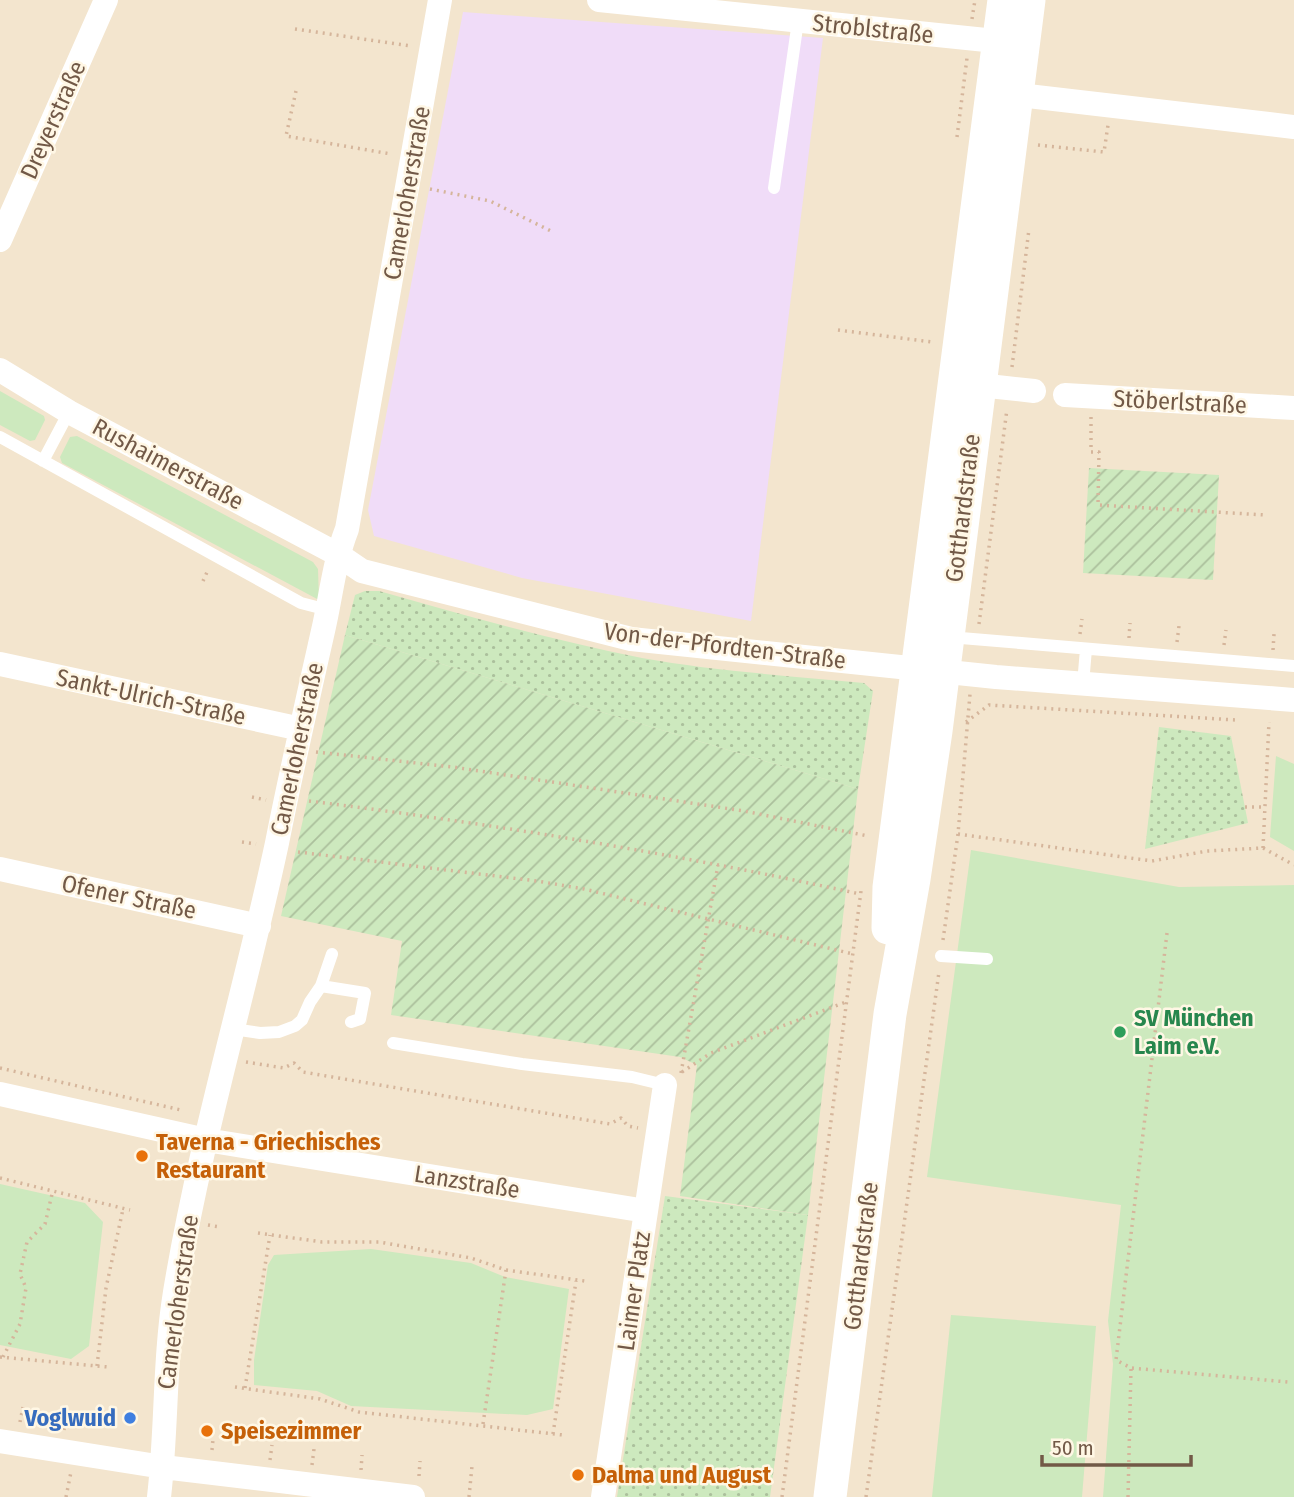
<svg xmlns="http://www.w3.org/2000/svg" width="1294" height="1497" viewBox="0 0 1294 1497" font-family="'Fira Sans Condensed',sans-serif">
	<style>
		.residential { fill: #f3e5ce }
		.education { fill: #f0dcf8 }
		.grass { fill: #cde9be }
		.park { fill: url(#park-dots) }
		.garden { fill: url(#garden-furrows) }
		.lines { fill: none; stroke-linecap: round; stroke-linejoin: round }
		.path { stroke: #d5b59b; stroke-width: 3.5; stroke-dasharray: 2 5; stroke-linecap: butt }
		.lane { stroke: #fff; stroke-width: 12 }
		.street { stroke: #fff; stroke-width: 24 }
		.secondary { stroke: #fff; stroke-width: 33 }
		.leisure-dot { fill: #2e9e5b; stroke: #fff7e5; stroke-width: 2.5 }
		.food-dot { fill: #e8710a; stroke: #fff7e5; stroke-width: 2.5 }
		.shop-dot { fill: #3f7fe0; stroke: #fff7e5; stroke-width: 2.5 }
		.labels { text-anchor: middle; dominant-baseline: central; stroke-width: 5; stroke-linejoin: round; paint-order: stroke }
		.street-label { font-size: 24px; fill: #725947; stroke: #fff7e5 }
		.leisure-label { font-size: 24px; font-weight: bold; fill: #27864d; stroke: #fff7e5; text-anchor: start }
		.food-label { font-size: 24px; font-weight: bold; fill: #c56008; stroke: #fff7e5; text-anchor: start }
		.shop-label { font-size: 24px; font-weight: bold; fill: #366cbe; stroke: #fff7e5; text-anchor: end }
	</style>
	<defs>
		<pattern id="park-dots" width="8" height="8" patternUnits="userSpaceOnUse" patternTransform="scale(1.75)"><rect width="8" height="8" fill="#cde9be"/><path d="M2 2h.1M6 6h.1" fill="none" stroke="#abc09c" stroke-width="1.8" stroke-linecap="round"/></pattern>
		<pattern id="garden-furrows" width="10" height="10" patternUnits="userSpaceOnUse" patternTransform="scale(1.75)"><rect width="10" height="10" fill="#cde9be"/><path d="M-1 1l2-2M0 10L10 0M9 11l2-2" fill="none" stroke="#abc09c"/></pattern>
	</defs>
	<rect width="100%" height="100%" fill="#fcf3df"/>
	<!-- residential -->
	<path class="residential" d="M 0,0 L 1294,0 L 1294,1497 L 0,1497 Z"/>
	<!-- education -->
	<path class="education" d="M 463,12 L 823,38 L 751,621 L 522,578 L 374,536 L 368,510 Z"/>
	<!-- grass -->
	<path class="grass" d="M 0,391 L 44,416 L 45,420 L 35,440 L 30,441 L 0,425 Z
		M 77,436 L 313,562 L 318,569 L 319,600 L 62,463 L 60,457 L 70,437 Z
		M 1276,756 L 1294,764 L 1294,851 L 1270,837 Z
		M 971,850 L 1179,887 L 1294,885 L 1294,1497 L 1103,1497 L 1113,1364 L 1108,1321 L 1121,1205 L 927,1177 Z
		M 0,1184 L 85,1203 L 103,1222 L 89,1346 L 71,1359 L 0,1345 Z
		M 371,1249 L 471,1263 L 505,1277 L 569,1289 L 553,1409 L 527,1415 L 351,1406 L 317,1391 L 254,1385 L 254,1360 L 268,1265 L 274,1255 Z
		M 951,1315 L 1096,1326 L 1082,1497 L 932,1497 Z"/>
	<!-- park -->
	<path class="park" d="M 365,591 L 379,591 C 466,616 553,640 642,658 C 714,671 791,676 864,683 L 873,691 L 858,789 L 345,635 L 355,595 Z
		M 1159,727 L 1231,736 L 1248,823 L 1145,849 Z
		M 665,1196 L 808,1215 L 770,1497 L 617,1497 Z"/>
	<!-- garden -->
	<path class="garden" d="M 1089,468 L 1219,475 L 1213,580 L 1083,573 Z
		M 345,635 L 858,789 L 808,1215 L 680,1196 L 697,1065 L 680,1057 L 391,1015 L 402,941 L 281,916 Z"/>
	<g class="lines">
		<!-- path -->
		<path class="path" d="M 972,19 L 975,0
			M 295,29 L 411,46
			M 296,91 L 286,136 L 391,154
			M 957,137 L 967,58
			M 1038,145 L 1104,152 L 1108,125
			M 430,189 L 490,201 L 553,232
			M 838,330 L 932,342
			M 1012,367 L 1029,229
			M 1091,417 L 1091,452 L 1099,452 L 1098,505 L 1265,515
			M 203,581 L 208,570
			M 979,624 L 1007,409
			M 1080,634 L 1082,619
			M 1129,638 L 1130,623
			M 1177,642 L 1179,626
			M 1224,645 L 1226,630
			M 1273,650 L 1274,634
			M 966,722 L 989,705 L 1236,720
			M 316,752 L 453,767 L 744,811 L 868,836
			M 252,797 L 266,800
			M 309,801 C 494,824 677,854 860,894
			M 1245,807 L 1264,807
			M 958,834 L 1152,861 L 1207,851 L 1263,848 L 1294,865
			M 242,842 L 256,844
			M 1263,848 L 1269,722
			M 298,852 L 537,881 L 584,889 L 853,954
			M 1167,933 L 1116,1360 L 1131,1368 L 1288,1382
			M 943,940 L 958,834 L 970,694
			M 246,1062 L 284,1068 L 294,1063 L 303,1072 L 610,1124 L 621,1118 L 628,1126 L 638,1128
			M 0,1068 L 181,1110
			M 682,1072 L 711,1053 L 846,1002
			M 681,1073 L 718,865
			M 0,1178 L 130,1210
			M 208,1225 L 220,1227
			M 258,1233 L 322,1242 L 379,1242 L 471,1258 L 506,1270 L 585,1281
			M 0,1357 L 108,1367
			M 3,1357 L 20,1324 L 26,1288 L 20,1274 L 27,1242 L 45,1224 L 53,1190
			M 97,1366 L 106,1288 L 123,1209
			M 235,1387 L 320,1399 L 359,1412 L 563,1435
			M 245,1388 L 270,1235
			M 20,1422 L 23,1407
			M 483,1424 L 506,1270
			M 64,1430 L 67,1415
			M 553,1434 L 576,1281
			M 212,1450 L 213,1439
			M 270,1460 L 272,1445
			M 312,1465 L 314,1449
			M 361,1470 L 362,1455
			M 419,1476 L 420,1461
			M 66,1497 L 71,1472
			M 469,1497 L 472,1466
			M 782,1497 L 861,891
			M 866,1497 L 939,972
			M 1128,1497 L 1131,1368"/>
		<!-- lane -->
		<path class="lane" d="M 774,188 L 798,21
			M 0,437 L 301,603 L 328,610
			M 43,461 L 69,412
			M 949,637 L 1294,666
			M 1083,684 L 1086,649
			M 941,956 L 987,959
			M 321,986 L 365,993 L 360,1019 L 351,1022
			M 233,1029 L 260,1033 L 279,1032 L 295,1026 L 302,1020 L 310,1002 L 321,986 L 332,954
			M 393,1043 L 522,1064 L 632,1077 L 665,1085"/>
		<!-- street -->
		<path class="street" d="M 599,0 L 1015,43
			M 1002,93 L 1294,127
			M 0,240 L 106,0
			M 0,370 L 69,412 L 337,554 L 362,571 L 631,639 L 996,677 L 1294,700
			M 979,385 L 1034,391
			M 1065,395 L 1294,408
			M 0,664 L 301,729
			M 0,869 L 259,926
			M 0,1094 L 206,1140 L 646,1211
			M 0,1441 L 163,1467 L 413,1497
			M 159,1497 C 167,1429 164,1360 175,1292 C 200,1140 245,993 277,843 C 291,772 307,702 323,631 C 331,597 334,562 347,529 L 440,0
			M 603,1497 L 665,1085"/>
		<!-- secondary -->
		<path class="secondary" d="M 888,928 L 889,887 L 1004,0
			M 830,1497 L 890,1014 L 914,879 L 936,731 L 1029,0"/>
	</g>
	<!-- markers -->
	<circle class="leisure-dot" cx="1120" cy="1032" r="7"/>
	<g class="food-dot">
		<circle cx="142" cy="1156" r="7"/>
		<circle cx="207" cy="1431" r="7"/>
		<circle cx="578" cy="1475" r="7"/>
	</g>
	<circle class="shop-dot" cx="130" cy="1418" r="7"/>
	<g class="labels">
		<!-- street labels -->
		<g class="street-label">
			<text transform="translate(873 29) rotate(6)">Stroblstraße</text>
			<text transform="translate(53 120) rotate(-66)">Dreyerstraße</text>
			<text transform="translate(407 193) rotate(-80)">Camerloherstraße</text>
			<text transform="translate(1180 402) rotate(3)">Stöberlstraße</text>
			<text transform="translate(168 464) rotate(28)">Rushaimerstraße</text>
			<text transform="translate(963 508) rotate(-83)">Gotthardstraße</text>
			<text transform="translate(725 646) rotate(7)">Von-der-Pfordten-Straße</text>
			<text transform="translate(151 697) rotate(12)">Sankt-Ulrich-Straße</text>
			<text transform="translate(297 749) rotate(-78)">Camerloherstraße</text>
			<text transform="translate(129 897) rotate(12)">Ofener Straße</text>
			<text transform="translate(467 1182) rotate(9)">Lanzstraße</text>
			<text transform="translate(861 1256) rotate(-83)">Gotthardstraße</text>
			<text transform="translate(634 1291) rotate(-82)">Laimer Platz</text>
			<text transform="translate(178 1302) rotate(-82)">Camerloherstraße</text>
		</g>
		<!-- leisure labels -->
		<g class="leisure-label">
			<text x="1134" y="1018">SV München<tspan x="1134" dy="28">Laim e.V.</tspan></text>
		</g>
		<!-- food labels -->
		<g class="food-label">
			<text x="156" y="1142">Taverna - Griechisches<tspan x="156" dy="28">Restaurant</tspan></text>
			<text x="221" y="1431">Speisezimmer</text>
			<text x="592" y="1475">Dalma und August</text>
		</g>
		<!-- shop labels -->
		<g class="shop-label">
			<text x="116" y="1418">Voglwuid</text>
		</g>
	</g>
	<!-- scale -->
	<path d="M1042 1455v10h149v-10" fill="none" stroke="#725947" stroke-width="3.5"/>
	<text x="1052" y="1455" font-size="21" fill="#725947" stroke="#fff7e5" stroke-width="5" paint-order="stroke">50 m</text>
</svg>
